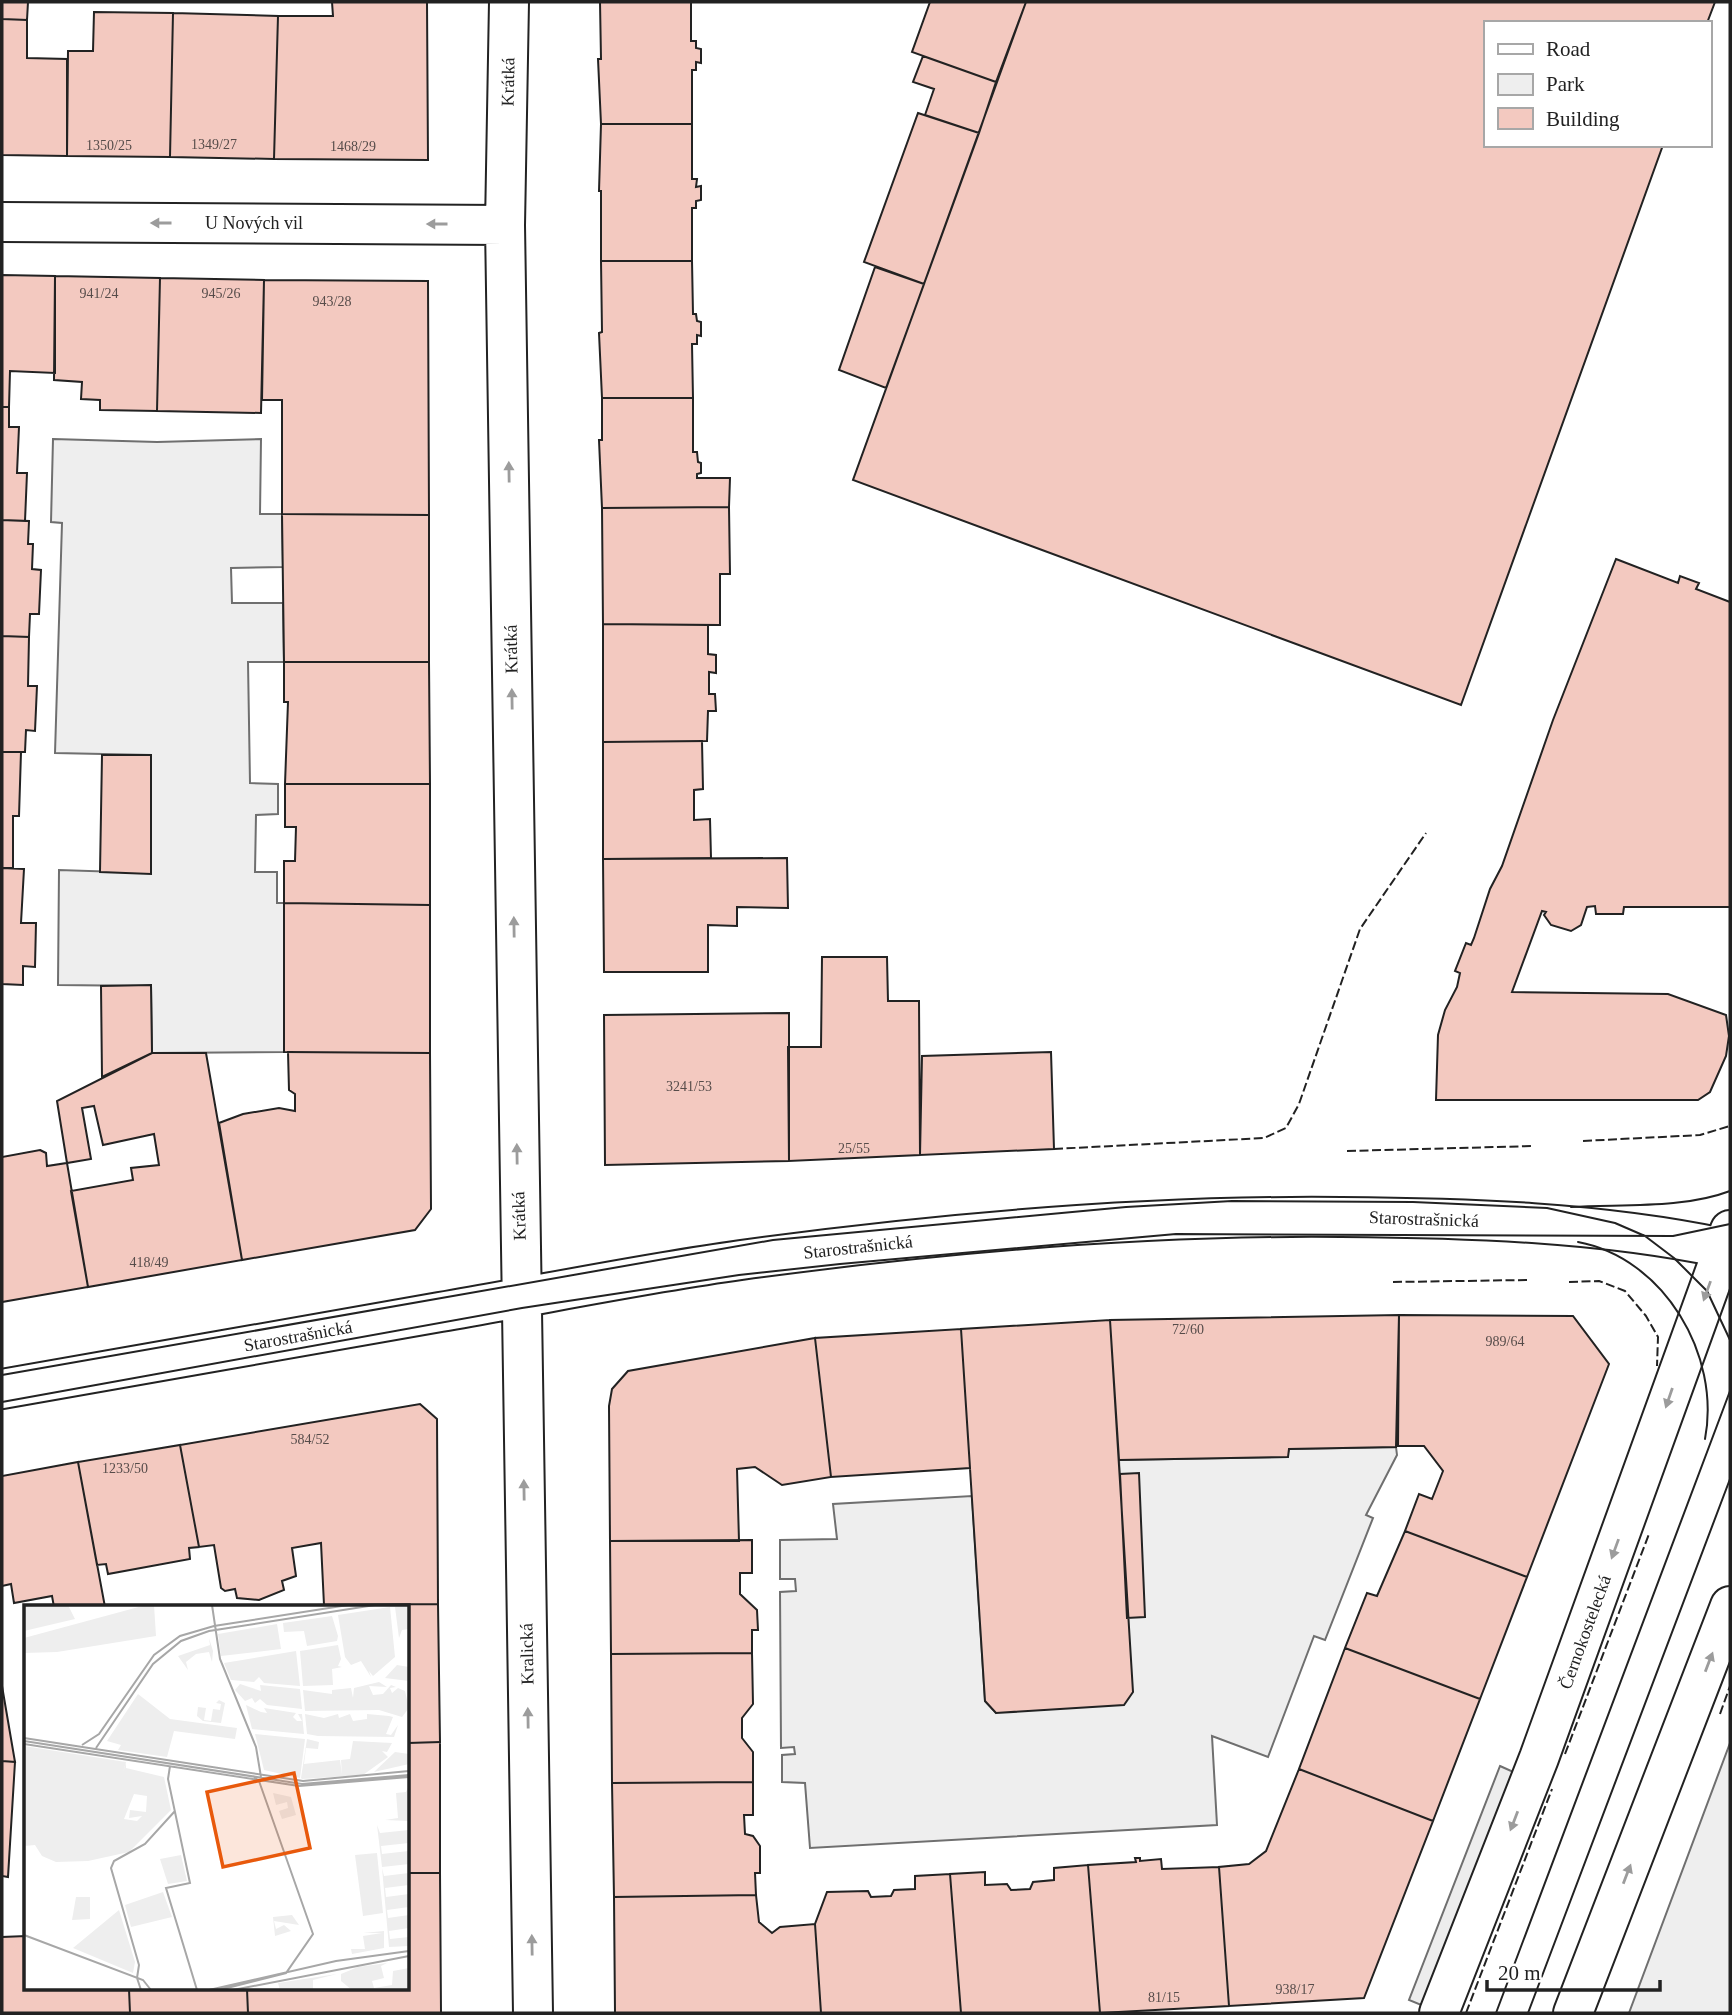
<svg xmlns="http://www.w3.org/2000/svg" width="1732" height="2015" viewBox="0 0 1732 2015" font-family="'Times New Roman',serif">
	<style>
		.green { fill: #eee; stroke: #6f6f6f; stroke-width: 2 }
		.parking { fill: #ededed; stroke: #6f6f6f; stroke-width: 2 }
		.building { fill: #f3c9c0; stroke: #222; stroke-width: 2 }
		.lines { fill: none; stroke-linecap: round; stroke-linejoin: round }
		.minor-casing { stroke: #222; stroke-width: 42 }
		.secondary-casing { stroke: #222; stroke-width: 42 }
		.minor { stroke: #fff; stroke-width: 38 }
		.secondary { stroke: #fff; stroke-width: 38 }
		.tram { stroke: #222; stroke-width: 2 }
		.fence { stroke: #222; stroke-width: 2; stroke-dasharray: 9 3.5; stroke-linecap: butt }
		.oneway { fill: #9c9c9c }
		.labels { text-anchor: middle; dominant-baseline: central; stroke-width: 5; stroke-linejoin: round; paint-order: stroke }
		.number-label { font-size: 14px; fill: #564c4a }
		.street-label { font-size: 18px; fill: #222; stroke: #fff }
		.inset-road { fill: none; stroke: #a7a7a7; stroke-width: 2 }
		.view { fill: #e8590c; fill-opacity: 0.15; stroke: #e8590c; stroke-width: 3.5 }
		.inset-edge { fill: none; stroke: #222; stroke-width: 3.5 }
	</style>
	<rect width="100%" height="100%" fill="#fff"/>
	<!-- green -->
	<path class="green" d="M 53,439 L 157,442 L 261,439 L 260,514 L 282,514 L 283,567 L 231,568 L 232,603 L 283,603 L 284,662 L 248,662 L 250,783 L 278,784 L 278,814 L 256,815 L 255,872 L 277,872 L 277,903 L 284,903 L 284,1052 L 152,1053 L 151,986 L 58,985 L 59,870 L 150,873 L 151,755 L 55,753 L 62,523 L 51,522 Z
		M 1396,1447 L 1397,1455 L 1366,1515 L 1373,1518 L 1325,1640 L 1314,1636 L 1268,1757 L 1212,1736 L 1217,1825 L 810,1848 L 805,1783 L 782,1782 L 782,1755 L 795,1754 L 794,1747 L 781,1748 L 780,1592 L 796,1591 L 795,1579 L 780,1579 L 780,1540 L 837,1539 L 833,1504 L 972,1496 L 985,1701 L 996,1713 L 1127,1618 L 1119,1460 L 1287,1457 L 1289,1449 Z
		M 1730,1743 L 1730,2013 L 1629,2013 Z"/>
	<!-- parking -->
	<path class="parking" d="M 1500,1766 L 1518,1774 L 1426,2007 L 1409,2000 Z"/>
	<!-- building -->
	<path class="building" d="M 2,2 L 28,2 L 27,20 L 2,19 Z
		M 332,2 L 427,2 L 428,160 L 274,159 L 278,16 L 333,16 Z
		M 600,2 L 691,2 L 691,41 L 696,41 L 696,48 L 701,49 L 701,63 L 696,62 L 696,70 L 692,70 L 692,124 L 601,124 L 598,59 L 601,59 Z
		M 930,2 L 1026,2 L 996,82 L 912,52 Z
		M 1026,2 L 1715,2 L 1707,23 L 1485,23 L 1485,145 L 1663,145 L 1461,705 L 853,480 Z
		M 94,12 L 173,13 L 170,157 L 67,156 L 68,51 L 93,51 Z
		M 173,13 L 278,16 L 274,159 L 170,157 Z
		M 2,19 L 27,20 L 27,58 L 67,59 L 67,156 L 2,155 Z
		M 923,56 L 996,82 L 979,133 L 925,115 L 934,89 L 913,82 Z
		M 918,113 L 979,133 L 924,284 L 864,262 Z
		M 601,124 L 692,124 L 692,179 L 697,179 L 696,187 L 701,186 L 701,200 L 696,201 L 696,208 L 692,208 L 692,261 L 601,261 L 601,191 L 599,191 Z
		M 601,261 L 692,261 L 693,314 L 696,314 L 697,321 L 701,322 L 701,336 L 697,335 L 697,344 L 692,344 L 693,398 L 602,398 L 599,333 L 602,332 Z
		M 875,267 L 924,284 L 886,388 L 839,370 Z
		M 2,275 L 55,276 L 55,373 L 10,371 L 9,407 L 2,407 Z
		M 55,276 L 160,278 L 157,411 L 100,410 L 100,400 L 81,399 L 82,382 L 54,380 Z
		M 160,278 L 264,280 L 261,413 L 157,411 Z
		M 264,280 L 428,281 L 429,515 L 282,514 L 282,400 L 262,400 Z
		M 602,398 L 693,398 L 693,452 L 697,452 L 698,462 L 701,463 L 701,473 L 697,474 L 697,478 L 730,478 L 729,507 L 602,508 L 599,440 L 602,440 Z
		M 2,407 L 9,407 L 9,427 L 19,427 L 17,473 L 27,473 L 25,521 L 2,520 Z
		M 729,507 L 730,574 L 720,574 L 720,625 L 603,624 L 602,508 Z
		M 282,514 L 429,515 L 429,662 L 284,662 Z
		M 2,520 L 29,521 L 28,544 L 33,544 L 32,569 L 41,570 L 39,614 L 30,614 L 29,637 L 2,636 Z
		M 1616,559 L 1678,583 L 1680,576 L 1699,583 L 1696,589 L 1730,602 L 1730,907 L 1624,907 L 1623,914 L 1596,914 L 1595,906 L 1587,907 L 1581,925 L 1571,931 L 1551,925 L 1544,915 L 1546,912 L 1542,911 L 1512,992 L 1668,994 L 1726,1015 L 1729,1036 L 1726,1056 L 1710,1092 L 1698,1100 L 1436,1100 L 1438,1035 L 1445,1010 L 1457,987 L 1460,973 L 1455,971 L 1466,943 L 1471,945 L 1474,938 L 1490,889 L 1502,866 L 1553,720 Z
		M 603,624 L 708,625 L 708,654 L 716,655 L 716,673 L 709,672 L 709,694 L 715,694 L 716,711 L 708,711 L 707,741 L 603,742 Z
		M 2,636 L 29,637 L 28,686 L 37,686 L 35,731 L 26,730 L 25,752 L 2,752 Z
		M 284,662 L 429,662 L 430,784 L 285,784 L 288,702 L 284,702 Z
		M 702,741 L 703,789 L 694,790 L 694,820 L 710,819 L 711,858 L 603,859 L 603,742 Z
		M 2,752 L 21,752 L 19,816 L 13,816 L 13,868 L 2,868 Z
		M 102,755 L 151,755 L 151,874 L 100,872 Z
		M 285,784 L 430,784 L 430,905 L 284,903 L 284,861 L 295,861 L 296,827 L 285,827 Z
		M 787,858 L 788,908 L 737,907 L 737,926 L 708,925 L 708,972 L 604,972 L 603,859 Z
		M 2,868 L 24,869 L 21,923 L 36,923 L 35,967 L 23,966 L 23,985 L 2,984 Z
		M 284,903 L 430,905 L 430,1053 L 284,1052 Z
		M 822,957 L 887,957 L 888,1001 L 919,1001 L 920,1155 L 789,1161 L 788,1047 L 821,1047 Z
		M 151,985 L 152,1053 L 102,1077 L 101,986 Z
		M 789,1013 L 789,1161 L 605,1165 L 604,1015 Z
		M 288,1052 L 430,1053 L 431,1209 L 415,1230 L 242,1260 L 219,1123 L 243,1114 L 279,1108 L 295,1111 L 295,1094 L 289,1090 Z
		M 1051,1052 L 1054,1149 L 920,1155 L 922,1056 Z
		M 152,1053 L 206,1053 L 242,1260 L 88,1287 L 71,1191 L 133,1180 L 131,1168 L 159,1165 L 154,1134 L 103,1145 L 94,1106 L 82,1108 L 91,1159 L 67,1163 L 57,1101 Z
		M 40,1150 L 46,1153 L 47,1166 L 67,1163 L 88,1287 L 2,1302 L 2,1157 Z
		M 1399,1315 L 1573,1316 L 1609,1364 L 1527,1577 L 1405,1531 L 1419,1494 L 1432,1499 L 1443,1471 L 1424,1446 L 1398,1446 Z
		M 1399,1315 L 1396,1447 L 1289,1449 L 1288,1457 L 1119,1460 L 1110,1320 Z
		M 1110,1320 L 1133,1692 L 1124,1705 L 996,1713 L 985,1701 L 961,1329 Z
		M 961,1329 L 970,1468 L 831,1477 L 815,1338 Z
		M 815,1338 L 831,1477 L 782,1485 L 755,1467 L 737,1469 L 739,1541 L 610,1541 L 609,1406 L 612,1389 L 628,1371 Z
		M 420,1404 L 437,1419 L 438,1604 L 324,1605 L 321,1543 L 292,1548 L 296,1576 L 282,1581 L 284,1590 L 259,1600 L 237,1598 L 235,1589 L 225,1591 L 221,1588 L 214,1545 L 199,1547 L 180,1445 Z
		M 180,1445 L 199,1547 L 189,1548 L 190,1559 L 108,1574 L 106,1564 L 97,1565 L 78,1462 Z
		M 78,1462 L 105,1607 L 54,1607 L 52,1596 L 14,1603 L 11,1584 L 2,1586 L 2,1476 Z
		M 1139,1473 L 1145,1617 L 1127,1618 L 1120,1474 Z
		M 1405,1531 L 1527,1577 L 1480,1699 L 1345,1648 L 1367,1593 L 1377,1596 Z
		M 752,1540 L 752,1573 L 740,1573 L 740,1594 L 757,1610 L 758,1630 L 752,1630 L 752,1653 L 611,1654 L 610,1541 Z
		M 438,1604 L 440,1742 L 408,1743 L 408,1607 L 315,1607 L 315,1605 Z
		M 1345,1648 L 1480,1699 L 1433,1821 L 1299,1769 Z
		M 752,1653 L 753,1704 L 742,1718 L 742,1738 L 753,1752 L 753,1782 L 612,1783 L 611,1654 Z
		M 2,1686 L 15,1762 L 2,1761 Z
		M 440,1742 L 440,1873 L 408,1873 L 408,1743 Z
		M 2,1761 L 15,1762 L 8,1877 L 2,1876 Z
		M 1299,1769 L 1433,1821 L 1364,1998 L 1229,2006 L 1219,1867 L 1249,1864 L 1266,1851 Z
		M 753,1782 L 753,1815 L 744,1815 L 745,1834 L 753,1836 L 760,1846 L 760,1873 L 755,1873 L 756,1895 L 614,1897 L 612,1783 Z
		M 1135,1858 L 1140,1858 L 1140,1861 L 1161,1859 L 1162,1869 L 1219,1867 L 1229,2006 L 1100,2013 L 1088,1865 L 1136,1862 Z
		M 1088,1865 L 1100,2013 L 961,2013 L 950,1874 L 985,1872 L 985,1885 L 1007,1884 L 1011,1890 L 1030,1889 L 1033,1882 L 1054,1880 L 1054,1868 Z
		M 408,1873 L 440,1873 L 441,2013 L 248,2013 L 247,1989 L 408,1989 Z
		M 950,1874 L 961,2013 L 821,2013 L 815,1924 L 827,1892 L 868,1891 L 871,1897 L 891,1896 L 894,1890 L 915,1889 L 915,1876 Z
		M 756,1895 L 759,1922 L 772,1933 L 780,1927 L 815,1924 L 821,2013 L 615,2013 L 614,1897 Z
		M 26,1936 L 26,1989 L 129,1989 L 130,2013 L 2,2013 L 2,1937 Z
		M 129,1989 L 247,1989 L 248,2013 L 130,2013 Z"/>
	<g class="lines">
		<defs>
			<path id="minor" d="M 509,2 L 505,225 L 533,2013
				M 2,222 L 505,225
				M 2,1389 C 148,1363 294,1338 440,1312 C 540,1295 640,1274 741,1260 C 939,1233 1141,1215 1341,1217 C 1468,1218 1599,1222 1723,1248"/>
			<path id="secondary" d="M 1439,2013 L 1539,1758 L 1730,1230
				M 1573,2013 L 1730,1606"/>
		</defs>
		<!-- minor casing -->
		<use href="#minor" class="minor-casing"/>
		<!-- secondary casing -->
		<use href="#secondary" class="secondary-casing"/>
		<!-- minor -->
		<use href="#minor" class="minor"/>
		<!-- secondary -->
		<use href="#secondary" class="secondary"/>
		<!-- tram -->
		<path class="tram" d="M 1571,1207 C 1622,1204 1683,1209 1730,1191
			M 1578,1242 C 1664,1258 1721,1355 1705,1439
			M 2,1375 L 773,1240 L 1126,1207 L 1232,1201 L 1413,1202 L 1547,1208 L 1615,1223 L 1645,1236 L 1674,1258 L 1707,1291 L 1730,1340
			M 2,1402 L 522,1308 L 739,1275 L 840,1264 L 1176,1234 L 1673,1236 L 1730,1224
			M 1496,2013 L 1730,1391
			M 1528,2013 L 1730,1479"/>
		<!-- fence -->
		<path class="fence" d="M 1583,1141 L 1700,1135 L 1730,1126
			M 1054,1149 L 1264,1138 L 1286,1128 L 1299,1104 L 1360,929 L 1426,833
			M 1347,1151 L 1534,1146
			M 1393,1282 L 1527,1280
			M 1569,1282 L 1599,1281 L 1625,1291 L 1646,1316 L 1658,1337 L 1657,1366
			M 1720,1714 L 1730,1686
			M 1565,1754 L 1649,1534
			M 1466,2013 L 1552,1789"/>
	</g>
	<!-- one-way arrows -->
	<defs><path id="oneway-solid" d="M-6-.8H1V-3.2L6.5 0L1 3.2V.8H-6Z" transform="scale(1.75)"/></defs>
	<g class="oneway">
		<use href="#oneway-solid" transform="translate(161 223) rotate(-180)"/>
		<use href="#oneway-solid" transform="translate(437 224) rotate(-180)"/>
		<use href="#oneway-solid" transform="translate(509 472) rotate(-91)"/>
		<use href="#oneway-solid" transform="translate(512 699) rotate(-91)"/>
		<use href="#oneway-solid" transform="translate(514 927) rotate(-91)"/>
		<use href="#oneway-solid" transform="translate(517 1154) rotate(-91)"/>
		<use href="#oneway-solid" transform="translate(1707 1291) rotate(110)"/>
		<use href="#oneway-solid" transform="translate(1669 1398) rotate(109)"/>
		<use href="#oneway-solid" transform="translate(524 1490) rotate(-91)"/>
		<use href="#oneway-solid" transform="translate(1615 1549) rotate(110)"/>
		<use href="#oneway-solid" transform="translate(1709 1662) rotate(-69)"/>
		<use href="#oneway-solid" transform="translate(528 1718) rotate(-91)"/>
		<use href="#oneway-solid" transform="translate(1514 1821) rotate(111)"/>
		<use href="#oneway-solid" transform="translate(1627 1874) rotate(-69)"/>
		<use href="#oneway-solid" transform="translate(532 1945) rotate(-91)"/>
	</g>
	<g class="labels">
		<!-- number labels -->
		<g class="number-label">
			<text x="214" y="144">1349/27</text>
			<text x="109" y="145">1350/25</text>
			<text x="353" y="146">1468/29</text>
			<text x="99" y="293">941/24</text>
			<text x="221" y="293">945/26</text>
			<text x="332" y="301">943/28</text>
			<text x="689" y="1086">3241/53</text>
			<text x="854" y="1148">25/55</text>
			<text x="149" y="1262">418/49</text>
			<text x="1188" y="1329">72/60</text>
			<text x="1505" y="1341">989/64</text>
			<text x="310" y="1439">584/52</text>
			<text x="125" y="1468">1233/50</text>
			<text x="1295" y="1989">938/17</text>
			<text x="1164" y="1997">81/15</text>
		</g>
		<!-- street labels -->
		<g class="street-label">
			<text transform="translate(508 82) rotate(-89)">Krátká</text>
			<text x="254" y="223">U Nových vil</text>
			<text transform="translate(511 649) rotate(-91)">Krátká</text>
			<text transform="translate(519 1216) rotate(-92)">Krátká</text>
			<text transform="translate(1424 1219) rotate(2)">Starostrašnická</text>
			<text transform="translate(858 1247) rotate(-6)">Starostrašnická</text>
			<text transform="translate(298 1336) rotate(-10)">Starostrašnická</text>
			<text transform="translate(1585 1632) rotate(-70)">Černokostelecká</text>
			<text transform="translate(527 1654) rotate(-91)">Kralická</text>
		</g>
	</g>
	<!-- overview -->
	<g transform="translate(24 1605)">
		<rect width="385" height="385" fill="#fff"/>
		<path d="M 0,0 L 44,0 L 51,14 L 0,26 ZM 122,0 L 130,0 L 132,31 L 33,47 L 0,48 L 0,33 ZM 385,0 L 385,24 L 378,25 L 375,33 L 371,2 ZM 366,2 L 371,52 L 349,71 L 345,66 L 347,72 L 337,56 L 327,60 L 321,52 L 314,10 ZM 308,11 L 314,31 L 313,36 L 283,41 L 280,26 L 260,27 L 259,18 ZM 253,19 L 257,44 L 197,51 L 194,29 ZM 185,33 L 189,46 L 188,57 L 185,47 L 172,49 L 162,57 L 164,65 L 154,51 L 186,40 ZM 314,40 L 317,54 L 314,61 L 318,62 L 308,64 L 309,80 L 279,81 L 276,46 ZM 272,46 L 276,81 L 240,78 L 235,72 L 230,77 L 207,75 L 200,58 ZM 373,60 L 385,62 L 385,76 L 361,73 ZM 355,77 L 363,82 L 345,81 L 349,90 L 359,89 L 367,80 L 372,82 L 366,83 L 368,88 L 374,83 L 381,86 L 385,103 L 378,112 L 355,105 L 281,106 L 279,85 L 308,89 L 308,85 L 327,83 L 329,93 L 330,83 ZM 216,79 L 237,86 L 236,80 L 276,84 L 278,104 L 243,100 L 236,94 L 231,98 L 228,93 L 221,96 L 211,85 ZM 114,89 L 146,114 L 213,123 L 211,134 L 150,126 L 143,152 L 94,145 L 97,140 L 83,136 ZM 195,95 L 201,98 L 197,118 L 179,116 L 173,111 L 174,102 L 182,103 L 180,115 L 187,116 L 189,104 L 196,105 L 197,99 L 192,98 ZM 222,100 L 237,107 L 243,108 L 240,103 L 272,108 L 269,112 L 273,116 L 278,116 L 274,109 L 278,109 L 280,129 L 228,124 ZM 281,109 L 300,113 L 314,109 L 315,113 L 326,109 L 329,116 L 343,114 L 343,109 L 365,111 L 369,112 L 362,129 L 367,130 L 374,120 L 370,132 L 294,131 L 283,129 ZM 231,129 L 281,134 L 276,173 L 240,165 ZM 283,134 L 295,137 L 294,144 L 282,143 L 280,159 L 316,155 L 318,170 L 317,155 L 326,154 L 329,136 L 368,138 L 363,147 L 358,146 L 364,152 L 339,170 L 278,174 L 277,173 ZM 0,141 L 102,157 L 99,167 L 102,158 L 102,163 L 140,172 L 147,205 L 105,247 L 64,256 L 32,257 L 18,251 L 11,240 L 0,241 ZM 110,189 L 123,191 L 122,207 L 106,205 L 105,213 L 118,211 L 113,216 L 100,214 ZM 371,147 L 385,149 L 385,159 L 350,167 ZM 385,180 L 384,216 L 361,215 L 374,213 L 372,188 L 382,187 ZM 249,188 L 267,192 L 272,210 L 258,214 L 255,206 L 264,203 L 263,197 L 252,200 ZM 353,220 L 356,228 L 385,225 L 385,238 L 357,241 L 358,249 L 385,246 L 385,259 L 358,262 ZM 353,248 L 359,308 L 339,311 L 331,250 ZM 157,250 L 163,276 L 144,279 L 136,254 ZM 358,263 L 360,271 L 385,268 L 385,280 L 361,283 L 362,292 L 385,289 L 385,302 L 363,305 L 364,313 L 385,310 L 385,323 L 365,326 L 366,334 L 385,332 L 385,341 L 365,342 ZM 139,287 L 148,312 L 107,322 L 101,300 ZM 52,292 L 66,292 L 66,314 L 48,315 ZM 95,305 L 111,357 L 109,368 L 49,343 ZM 268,310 L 275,320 L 250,316 L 252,324 L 260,320 L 267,326 L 251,331 L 249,312 ZM 360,326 L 360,343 L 328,349 L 327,344 L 341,344 L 339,331 L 358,328 L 339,328 ZM 363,358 L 357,361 L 360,373 L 348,376 L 350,383 L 368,380 L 369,366 L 385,363 L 385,385 L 328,385 L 317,376 L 317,369 L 334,362 ZM 313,369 L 289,375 L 289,385 L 256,385 L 254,378 Z" fill="#eee" fill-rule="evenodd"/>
		<path class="inset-road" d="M 188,0 L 196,54 L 232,142 L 237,172M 0,133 L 279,176 L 385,166M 0,136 L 278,179 L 385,170M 0,139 L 275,181 L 385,172M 58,140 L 75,129 L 130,50 L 156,31 L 190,21 L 324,0M 72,143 L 129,59 L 157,36 L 185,26 L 351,0M 146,161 L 144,174 L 166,278 L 142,283 L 173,385M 0,330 L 119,375 L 127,385M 117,385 L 113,373 L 115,360 L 87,263 L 90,256 L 121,239 L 151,206M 185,385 L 312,356 L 385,346M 195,385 L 262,368 L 289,329 L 235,176 L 229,171M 209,385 L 385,351"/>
		<path class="view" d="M 270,168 L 286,243 L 199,262 L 183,187 Z"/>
		<rect width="385" height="385" class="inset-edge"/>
	</g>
	<!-- border -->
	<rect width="1732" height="2015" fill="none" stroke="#222222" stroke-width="7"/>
	<!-- legend -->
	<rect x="1484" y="21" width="228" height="126" fill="#ffffff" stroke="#a7a7a7" stroke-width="2"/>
	<rect x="1498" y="44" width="35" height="10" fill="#ffffff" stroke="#a7a7a7" stroke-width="2"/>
	<text x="1546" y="56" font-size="21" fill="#222222">Road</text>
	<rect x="1498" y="74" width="35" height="21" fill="#eeeeee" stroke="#a7a7a7" stroke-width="2"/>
	<text x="1546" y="91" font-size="21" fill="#222222">Park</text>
	<rect x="1498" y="108" width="35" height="21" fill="#f3c9c0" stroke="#a7a7a7" stroke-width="2"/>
	<text x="1546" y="126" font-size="21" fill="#222222">Building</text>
	<!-- scale -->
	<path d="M1487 1980v10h173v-10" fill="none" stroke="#222222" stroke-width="3.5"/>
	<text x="1498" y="1980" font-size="21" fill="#222222" stroke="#ffffff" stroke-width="5" paint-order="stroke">20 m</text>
</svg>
